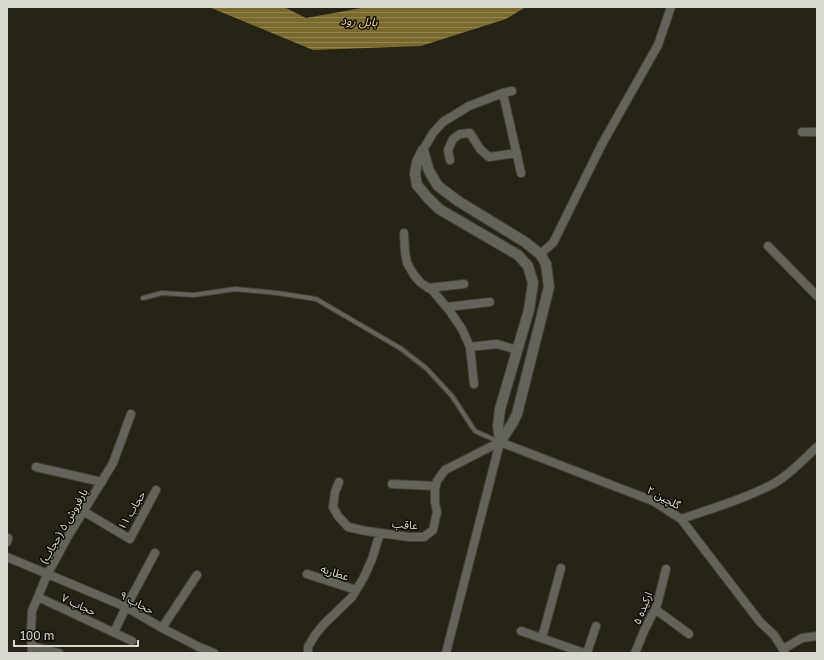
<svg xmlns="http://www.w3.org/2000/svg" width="824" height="660" viewBox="0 0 824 660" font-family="'Golos Text','Noto Sans Arabic',sans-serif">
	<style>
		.water { fill: url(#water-rules) }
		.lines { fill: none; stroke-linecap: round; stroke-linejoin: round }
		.service-casing { stroke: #434135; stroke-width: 6 }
		.minor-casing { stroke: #434135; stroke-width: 10 }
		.tertiary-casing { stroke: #434135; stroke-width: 12 }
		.service { stroke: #63625b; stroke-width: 4 }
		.minor { stroke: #63625b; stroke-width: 8 }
		.tertiary { stroke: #63625b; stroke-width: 10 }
		.labels { text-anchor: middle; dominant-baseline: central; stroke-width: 3; stroke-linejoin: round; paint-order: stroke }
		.street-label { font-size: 11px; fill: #dad9d1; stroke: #0e0d08 }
		.water-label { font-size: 12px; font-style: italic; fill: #e7d277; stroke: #0e0d08 }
	</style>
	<defs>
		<pattern id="water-rules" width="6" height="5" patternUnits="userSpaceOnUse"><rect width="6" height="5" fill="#786a2b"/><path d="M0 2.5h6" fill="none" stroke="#918653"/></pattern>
	</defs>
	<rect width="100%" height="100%" fill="#262417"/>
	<!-- water -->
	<path class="water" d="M 209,7 L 284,7 L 306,18 L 367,7 L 526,7 L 506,19 L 421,46 L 313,50 Z"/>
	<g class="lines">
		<defs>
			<path id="service" d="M 143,298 L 162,293 L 194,295 L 235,289 L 277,293 L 316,299 L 400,348 L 426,368 L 452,396 L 475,431 L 499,442"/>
			<path id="minor" d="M 503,93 L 521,173
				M 802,132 L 817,132
				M 423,150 L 433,133 L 443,122 L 469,106 L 503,93 L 512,91
				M 450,160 L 448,150 L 453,139 L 460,134 L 470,133 L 480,149 L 489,157 L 517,153
				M 404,233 L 405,252 L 407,263 L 414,275 L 421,283 L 432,290 L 449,310 L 462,329 L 470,347 L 474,384
				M 768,246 L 817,296
				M 540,254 L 553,243 L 602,144 L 658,45 L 671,7
				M 428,288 L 464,284
				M 447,307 L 490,302
				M 470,347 L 497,344 L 517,350
				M 500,442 L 653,501 L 681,519 L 760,622 L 774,635 L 784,651 L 785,653
				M 36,467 L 102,482
				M 339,482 L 335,492 L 333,507 L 338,516 L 348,527 L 366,531 L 409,537 L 424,537 L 433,530 L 437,512 L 435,502 L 435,490 L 437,481 L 445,470 L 500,442
				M 392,484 L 436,486
				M 83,511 L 130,539 L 156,490
				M 681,519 C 711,509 744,499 773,484 C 788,476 804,459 817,447
				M 7,542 L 8,538
				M 7,557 L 126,607 L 162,628 L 199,647 L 214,653
				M 307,574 L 356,590
				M 38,597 L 132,641
				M 655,609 L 689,634
				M 162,628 L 197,575
				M 521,631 L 584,653
				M 114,632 L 126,607 L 155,553
				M 542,638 L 561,568
				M 32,646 L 59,653
				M 783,649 L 802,638 L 817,636
				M 32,653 L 31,631 L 32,611 L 47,575 L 67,538 L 113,463 L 131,414
				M 308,653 L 308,647 L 315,635 L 324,624 L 352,597 L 364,577 L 372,559 L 380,533
				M 446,653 L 500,442
				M 587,653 L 596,626
				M 635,653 L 644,631 L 657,605 L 666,569"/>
			<path id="tertiary" d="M 423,150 L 429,171 L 438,186 L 458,201 L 525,242 L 540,254 L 546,264 L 549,287 L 517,414 L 512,424 L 500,442
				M 423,150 L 417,162 L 415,174 L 417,185 L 427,197 L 439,209 L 518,255 L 528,266 L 533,283 L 529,310 L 500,409 L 498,426 L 500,442"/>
		</defs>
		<!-- service casing -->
		<use href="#service" class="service-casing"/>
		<!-- minor casing -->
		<use href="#minor" class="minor-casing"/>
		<!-- tertiary casing -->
		<use href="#tertiary" class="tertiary-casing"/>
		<!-- service -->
		<use href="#service" class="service"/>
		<!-- minor -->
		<use href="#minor" class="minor"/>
		<!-- tertiary -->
		<use href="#tertiary" class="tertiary"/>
	</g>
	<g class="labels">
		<!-- street labels -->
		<g class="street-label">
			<text transform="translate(664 497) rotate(28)">گلچین ۲</text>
			<text transform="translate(131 510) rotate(-59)">حجاب ۱۱</text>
			<text transform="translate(405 524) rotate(5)">عاقب</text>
			<text transform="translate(63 526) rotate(-60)">بارفروش ۵ (حجاب)</text>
			<text transform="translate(335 572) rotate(18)">عطاریه</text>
			<text transform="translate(137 602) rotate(27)">حجاب ۹</text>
			<text transform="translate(79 604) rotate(25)">حجاب ۷</text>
			<text transform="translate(642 608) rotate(-68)">ارکیده ۵</text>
		</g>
		<!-- water labels -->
		<g class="water-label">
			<text transform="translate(359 21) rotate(3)">بابل رود</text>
		</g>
	</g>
	<!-- border -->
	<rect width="824" height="660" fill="none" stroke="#dad9d1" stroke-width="16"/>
	<!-- scale -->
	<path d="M14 640v6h124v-6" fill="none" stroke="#dad9d1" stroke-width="2"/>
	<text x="20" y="640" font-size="12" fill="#dad9d1" stroke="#0e0d08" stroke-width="3" paint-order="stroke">100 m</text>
</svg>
